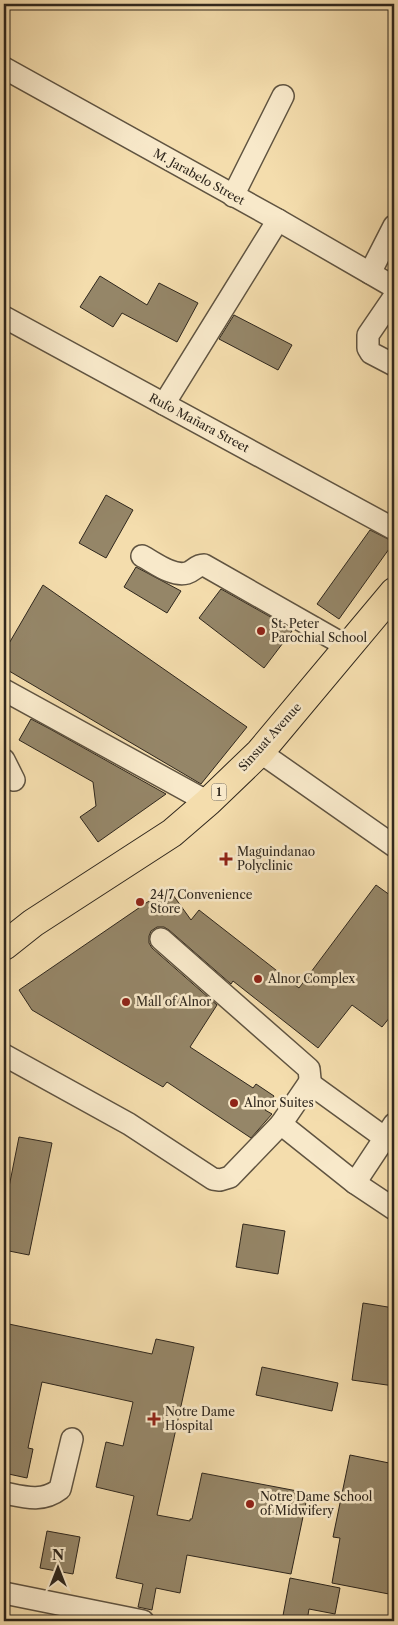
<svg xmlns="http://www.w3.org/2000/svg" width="398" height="1625" viewBox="0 0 398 1625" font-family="'Libre Caslon Text',serif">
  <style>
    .building { fill: #958668; stroke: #2f271d }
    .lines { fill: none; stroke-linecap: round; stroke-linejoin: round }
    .minor-casing { stroke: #605441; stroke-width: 24 }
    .major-casing { stroke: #2f271d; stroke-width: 30 }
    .minor { stroke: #f8e9ca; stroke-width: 21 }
    .major { stroke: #f4ddad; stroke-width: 28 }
    .poi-dot { fill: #8f2418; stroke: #f8e9ca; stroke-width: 2 }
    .labels { text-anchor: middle; stroke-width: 5; stroke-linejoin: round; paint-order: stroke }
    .shield { fill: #f8e9ca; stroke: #6b6151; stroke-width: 1 }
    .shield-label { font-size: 11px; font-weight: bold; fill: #2f271d }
    .street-label { font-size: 12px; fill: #2f271d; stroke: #f8e9ca }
    .poi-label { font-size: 12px; fill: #2f271d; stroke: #f8e9ca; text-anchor: start }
  </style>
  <rect width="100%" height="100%" fill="#f4ddad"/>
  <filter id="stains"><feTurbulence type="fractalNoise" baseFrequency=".004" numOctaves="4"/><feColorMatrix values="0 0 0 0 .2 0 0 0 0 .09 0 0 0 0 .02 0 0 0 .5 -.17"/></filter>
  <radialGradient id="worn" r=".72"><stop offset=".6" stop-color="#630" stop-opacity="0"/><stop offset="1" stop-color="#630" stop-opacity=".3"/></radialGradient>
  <g class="building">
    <polygon points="100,276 147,305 159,283 198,303 177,342 122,313 113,327 80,307"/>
    <polygon points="234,315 292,345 278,370 219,339"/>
    <polygon points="106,495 133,510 106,558 79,543"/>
    <polygon points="370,530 394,542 339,619 317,604"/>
    <polygon points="136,567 181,591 167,613 124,587"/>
    <polygon points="43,585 247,727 201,784 4,668 4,652"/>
    <polygon points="221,589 283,624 292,631 264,668 199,618"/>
    <polygon points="31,719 50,729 166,794 98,842 80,817 96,806 93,782 19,740"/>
    <polygon points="376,885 394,898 394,1012 382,1027 352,1005 318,1048 233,981 231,984 169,930 164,927 157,927 151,931 149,936 149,943 152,948 217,1005 190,1047 253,1088 256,1084 274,1096 265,1110 272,1114 251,1138 167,1082 163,1087 32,1010 19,990 168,888 191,920 199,910 299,988"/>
    <polygon points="19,1137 52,1143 29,1255 4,1250 4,1212"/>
    <polygon points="243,1224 285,1231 278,1274 236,1267"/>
    <polygon points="363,1303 394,1308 394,1386 352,1380"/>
    <polygon points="4,1323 152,1354 156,1339 194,1347 157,1515 190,1521 190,1519 192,1519 202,1473 308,1493 291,1574 187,1555 180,1593 156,1588 152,1610 138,1607 143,1584 116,1578 134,1496 96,1487 106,1442 123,1446 133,1402 42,1382 28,1448 33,1449 27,1478 4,1473"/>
    <polygon points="262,1367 338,1383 332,1411 256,1395"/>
    <polygon points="350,1455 394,1464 394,1595 332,1583 340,1538 333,1537"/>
    <polygon points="47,1531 80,1537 73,1574 40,1568"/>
    <polygon points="290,1578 340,1588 335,1614 309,1609 307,1621 282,1621"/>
  </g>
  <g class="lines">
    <defs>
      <g id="minor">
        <polyline points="4,68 278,220 394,287"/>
        <polyline points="233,196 283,96"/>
        <polyline points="370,273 394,226"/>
        <polyline points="394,297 368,335 368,348 371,353 394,365"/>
        <polyline points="4,317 394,529"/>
        <polyline points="164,404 278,220"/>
        <path d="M142 556C154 562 172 577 187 573 194 571 196 565 204 565L348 647"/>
        <polyline points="4,690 208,802"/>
        <polyline points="260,752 394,846"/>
        <polyline points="4,760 14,780"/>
        <polyline points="161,939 309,1069 310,1079 309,1083 281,1124"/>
        <polyline points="4,1055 129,1124 213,1179 220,1180 230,1177 281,1124 355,1183 394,1209"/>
        <polyline points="309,1083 385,1138"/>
        <polyline points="355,1183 394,1124"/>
        <path d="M4 1493C24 1497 42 1503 60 1489L72 1439"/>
        <polyline points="4,1593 143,1621"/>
      </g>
      <polyline id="major" points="4,946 33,923 172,833 208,802 260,752 394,592"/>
    </defs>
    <use href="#minor" class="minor-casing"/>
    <use href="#major" class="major-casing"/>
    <use href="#minor" class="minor"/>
    <use href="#major" class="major"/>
  </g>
  <g class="poi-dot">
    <circle cx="261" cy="631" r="5"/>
    <path d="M223.5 851.5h5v5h5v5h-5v5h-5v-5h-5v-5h5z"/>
    <circle cx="140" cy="902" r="5"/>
    <circle cx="258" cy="979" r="5"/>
    <circle cx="126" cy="1002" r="5"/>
    <circle cx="234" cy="1103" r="5"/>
    <path d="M151.5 1411.5h5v5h5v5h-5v5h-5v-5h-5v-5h5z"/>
    <circle cx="250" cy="1504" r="5"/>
  </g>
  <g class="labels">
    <rect class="shield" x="211.5" y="783.5" width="15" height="17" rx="4"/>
    <g class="shield-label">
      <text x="219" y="796">1</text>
    </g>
    <g class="street-label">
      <text transform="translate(199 177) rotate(29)" y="4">M. Jarabelo Street</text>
      <text transform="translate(199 423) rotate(28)" y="4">Rufo Mañara Street</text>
      <text transform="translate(270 737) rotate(-48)" y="4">Sinsuat Avenue</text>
    </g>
    <g class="poi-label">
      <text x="271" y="628">St. Peter<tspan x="271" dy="14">Parochial School</tspan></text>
      <text x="237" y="856">Maguindanao<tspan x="237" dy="14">Polyclinic</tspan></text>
      <text x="150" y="899">24/7 Convenience<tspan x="150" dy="14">Store</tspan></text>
      <text x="268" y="983">Alnor Complex</text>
      <text x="136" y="1006">Mall of Alnor</text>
      <text x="244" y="1107">Alnor Suites</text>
      <text x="165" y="1416">Notre Dame<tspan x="165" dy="14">Hospital</tspan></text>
      <text x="260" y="1501">Notre Dame School<tspan x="260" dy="14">of Midwifery</tspan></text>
    </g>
  </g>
  <rect width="398" height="1625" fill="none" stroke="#f4ddad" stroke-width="20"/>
  <rect x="5" y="5" width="388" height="1615" fill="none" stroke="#2f271d" stroke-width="2.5"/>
  <rect x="10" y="10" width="378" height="1605" fill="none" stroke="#2f271d"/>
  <g transform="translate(58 1568)" stroke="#f8e9ca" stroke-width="4" paint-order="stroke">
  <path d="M0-4L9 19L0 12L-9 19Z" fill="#2f271d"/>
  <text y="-8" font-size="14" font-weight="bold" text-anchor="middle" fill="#2f271d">N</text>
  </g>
  <rect width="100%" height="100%" filter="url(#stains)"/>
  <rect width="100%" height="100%" fill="url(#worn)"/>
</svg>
